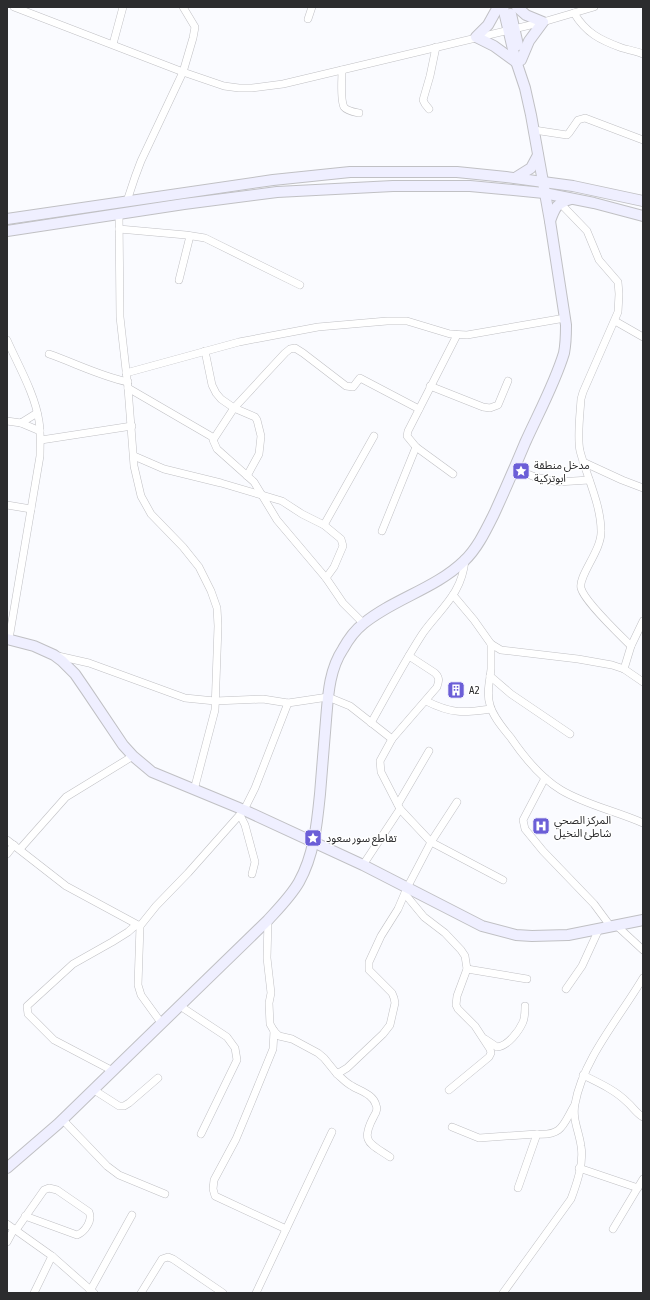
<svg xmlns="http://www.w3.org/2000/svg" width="650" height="1300" viewBox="0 0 650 1300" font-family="'Asap Condensed','Noto Sans Arabic',sans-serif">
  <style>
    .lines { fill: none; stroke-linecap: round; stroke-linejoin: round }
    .street-casing { stroke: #c0c0c4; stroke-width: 8 }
    .secondary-casing { stroke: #c0c0c4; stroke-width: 12 }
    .street { stroke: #fff; stroke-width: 7 }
    .secondary { stroke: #efefff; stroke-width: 10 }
    .labels { text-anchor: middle; stroke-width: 3; stroke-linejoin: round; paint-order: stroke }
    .poi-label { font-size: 11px; fill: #2c2c2e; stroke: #fff; text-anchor: start }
  </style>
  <rect width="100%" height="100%" fill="#fafbff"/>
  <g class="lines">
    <defs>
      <g id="street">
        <polyline points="14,7 183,72 224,86 239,88 252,88 283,84 543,22 594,7"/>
        <path d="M574 13C586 33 600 40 622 48 629 50 636 51 643 54"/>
        <polyline points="308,19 312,7"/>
        <polyline points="113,44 123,7"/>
        <path d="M342 70C342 79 340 99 344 107 347 111 354 112 359 113"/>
        <polyline points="429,109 425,104 423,100 430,76 436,47"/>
        <polyline points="534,130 567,135 569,133 578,120 585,118 643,140"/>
        <polyline points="127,201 135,177 141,161 183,72 193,38 195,27 183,7"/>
        <path d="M560 203 587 231 599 260 618 282 619 294 618 312 583 392 581 399C580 415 577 437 580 451 587 477 601 505 601 531 602 550 578 576 581 588 584 601 620 635 631 646L624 669"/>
        <polyline points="119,214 120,317 128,388 134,466 141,496 151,514 183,547 199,567 211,591 217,608 218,626 215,710 194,790"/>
        <polyline points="119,229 186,235 205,238 300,285"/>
        <polyline points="179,280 190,236"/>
        <polyline points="615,321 643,337"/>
        <path d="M7 340C18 365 35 394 39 421 41 433 40 444 40 456L9 639"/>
        <polyline points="205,351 212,385 216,393 221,399 234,408 255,417 257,420 261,436 259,454 247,476"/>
        <path d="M49 354C75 363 100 376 128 382"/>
        <polyline points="126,373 239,342 318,327 387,321 407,321 450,334 467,335 565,318"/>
        <polyline points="430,386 483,407 490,408 498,405 508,381"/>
        <polyline points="128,388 214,438"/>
        <polyline points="7,421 21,423 37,413"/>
        <polyline points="21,423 40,431"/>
        <polyline points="41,440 132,426"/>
        <polyline points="134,456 164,469 221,483 282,501 302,514 324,525 341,539 343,546 334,567 326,578"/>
        <polyline points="583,462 622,480 643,488"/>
        <polyline points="515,469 535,477 558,482 589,480"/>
        <polyline points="453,474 416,447 407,436 408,431 457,335"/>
        <polyline points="7,505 31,509"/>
        <polyline points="324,525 374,436"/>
        <polyline points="382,531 416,447"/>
        <polyline points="453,595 474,620 491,644 501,650 578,659 612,665 624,669 643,682"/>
        <polyline points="364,624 343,603 326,578 277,520 254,482 217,449 213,440 234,408 285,353 290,349 295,348 303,353 346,386 353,387 360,378 419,409"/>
        <path d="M491 644C491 652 491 661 491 669 490 680 486 693 490 705 493 717 503 728 511 738 524 757 541 778 561 790 586 805 616 811 643 823"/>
        <polyline points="631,646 643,621"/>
        <polyline points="58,656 89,663 185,698 215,701 263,699 288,703 328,697 350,706 392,739"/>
        <path d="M409 656 435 673C440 678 439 681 437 687L392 739 380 761 381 772 400 809 431 842 503 880"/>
        <polyline points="490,676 511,694 570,734"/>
        <path d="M426 701C452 714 463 713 491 709"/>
        <path d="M371 723C388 693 404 662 423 633 441 608 462 594 465 560"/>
        <polyline points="545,778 523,820 525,829 543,851 594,904 611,927"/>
        <polyline points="398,804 429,751"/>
        <polyline points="240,815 245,825 255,862 252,874"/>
        <polyline points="7,840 66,886 140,926"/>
        <polyline points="20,849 66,797 133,756"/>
        <polyline points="7,854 14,845"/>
        <polyline points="363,865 400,809"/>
        <polyline points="405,894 424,917 445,933 461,950 465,956 467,969 457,996 456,1005 458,1009 475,1026 490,1049 491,1053 489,1057 449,1090"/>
        <polyline points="268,920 267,958 271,993 269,1003 270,1024 274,1031 279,1036 292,1039 318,1053 324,1058 337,1074 347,1068 383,1034 390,1025 395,1003 394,998 392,993 369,970 369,962 381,936 398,909 407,888 431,842 457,802"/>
        <polyline points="617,926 643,950"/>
        <polyline points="467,969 527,979"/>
        <polyline points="566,989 582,966 599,929"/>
        <polyline points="180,1006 227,1037 235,1048 237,1060 201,1134"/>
        <polyline points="162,1024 141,995 138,985 140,926 156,906 188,873 244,810 255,788 288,703"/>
        <polyline points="274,1031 273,1049 253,1098 236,1139 214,1180 213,1189 215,1196 286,1229"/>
        <path d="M485 1039 497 1047C508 1046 519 1031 523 1022 525 1017 525 1011 525 1006"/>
        <polyline points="113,1071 54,1040 28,1014 27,1006 73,964 112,942 128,932 136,925"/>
        <path d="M337 1074C342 1078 346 1083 352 1086 360 1091 373 1094 376 1105 378 1109 376 1113 374 1116 360 1142 369 1143 390 1157"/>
        <path d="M583 1075C599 1083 615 1090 627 1102 633 1107 636 1113 643 1117"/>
        <polyline points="94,1090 119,1106 124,1106 129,1103 158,1078"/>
        <polyline points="63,1120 107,1166 119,1175 165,1194"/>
        <polyline points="452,1127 479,1138 537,1134"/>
        <polyline points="579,1168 638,1188"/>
        <path d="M518 1188 537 1134C562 1136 563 1125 574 1106"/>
        <polyline points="7,1224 52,1256 94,1293"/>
        <polyline points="613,1229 643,1179"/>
        <path d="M16 1230 44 1190 49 1188 57 1190 89 1212C93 1220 85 1232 77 1235L25 1216"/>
        <polyline points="7,1242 14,1229"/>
        <polyline points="90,1291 132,1215"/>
        <polyline points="34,1293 52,1256"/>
        <polyline points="141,1293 162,1259 168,1257 173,1259 223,1293"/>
        <polyline points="256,1293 332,1132"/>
        <path d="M503 1293 571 1199C577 1183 584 1163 581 1146 579 1131 572 1119 575 1104 583 1059 620 1017 643 978"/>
      </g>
      <g id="secondary">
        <polyline points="498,7 488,25 476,37 494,46 516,62"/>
        <polyline points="517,7 526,15 543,22 529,41 521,60"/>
        <polyline points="511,14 518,45"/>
        <polyline points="515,178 531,168 538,155"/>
        <polyline points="7,219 273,180 350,172 457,172 506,177 573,186 643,201"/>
        <path d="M550 221C555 207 557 203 571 199"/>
        <polyline points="7,231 184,204 277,192 393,186 470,186 544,193 594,203 643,216"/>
        <polyline points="7,639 34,646 54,655 62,661 75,674 86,690 123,745 133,756 152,772 244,810 363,865 482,926 516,935 532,936 568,935 643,920"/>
        <path d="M7 1168 58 1124 268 920C279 908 291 896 299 882 314 855 317 824 320 794 322 769 324 745 326 720 328 696 329 670 343 649 348 640 354 631 363 624 393 599 435 589 464 561 477 549 486 530 494 514 505 490 515 467 525 443 538 414 555 383 564 353 566 343 566 334 566 325L550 221 531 115 525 88 515 58 503 7"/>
      </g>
    </defs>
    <use href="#street" class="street-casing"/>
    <use href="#secondary" class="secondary-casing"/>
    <use href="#street" class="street"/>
    <use href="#secondary" class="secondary"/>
  </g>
  <defs>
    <symbol id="sight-square" viewBox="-11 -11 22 22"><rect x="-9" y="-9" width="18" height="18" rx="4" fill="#6b5ed7" stroke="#fff"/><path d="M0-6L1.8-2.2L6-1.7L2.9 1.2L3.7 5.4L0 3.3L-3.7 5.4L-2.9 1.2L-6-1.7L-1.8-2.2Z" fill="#fff"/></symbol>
    <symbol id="building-square" viewBox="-11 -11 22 22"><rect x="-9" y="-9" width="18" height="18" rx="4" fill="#6b5ed7" stroke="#fff"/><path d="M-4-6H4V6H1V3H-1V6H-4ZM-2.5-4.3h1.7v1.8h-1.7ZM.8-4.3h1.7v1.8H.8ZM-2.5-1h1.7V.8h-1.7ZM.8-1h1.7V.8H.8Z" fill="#fff"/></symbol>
    <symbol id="hospital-square" viewBox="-11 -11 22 22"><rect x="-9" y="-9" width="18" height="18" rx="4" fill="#6b5ed7" stroke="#fff"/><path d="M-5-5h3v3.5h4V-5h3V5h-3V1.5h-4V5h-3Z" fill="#fff"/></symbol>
  </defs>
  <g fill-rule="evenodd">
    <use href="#sight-square" x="511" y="461" width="20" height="20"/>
    <use href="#building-square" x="446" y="680" width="20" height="20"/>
    <use href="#hospital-square" x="531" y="816" width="20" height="20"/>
    <use href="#sight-square" x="303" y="828" width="20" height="20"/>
  </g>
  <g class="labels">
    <g class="poi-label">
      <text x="534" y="469">مدخل منطقة<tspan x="534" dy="13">ابوتركية</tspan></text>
      <text x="469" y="694">A2</text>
      <text x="554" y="824">المركز الصحي<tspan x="554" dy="13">شاطئ النخيل</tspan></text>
      <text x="326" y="842">تقاطع سور سعود</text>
    </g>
  </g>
  <rect width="650" height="1300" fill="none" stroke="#2c2c2e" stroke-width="16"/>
</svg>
